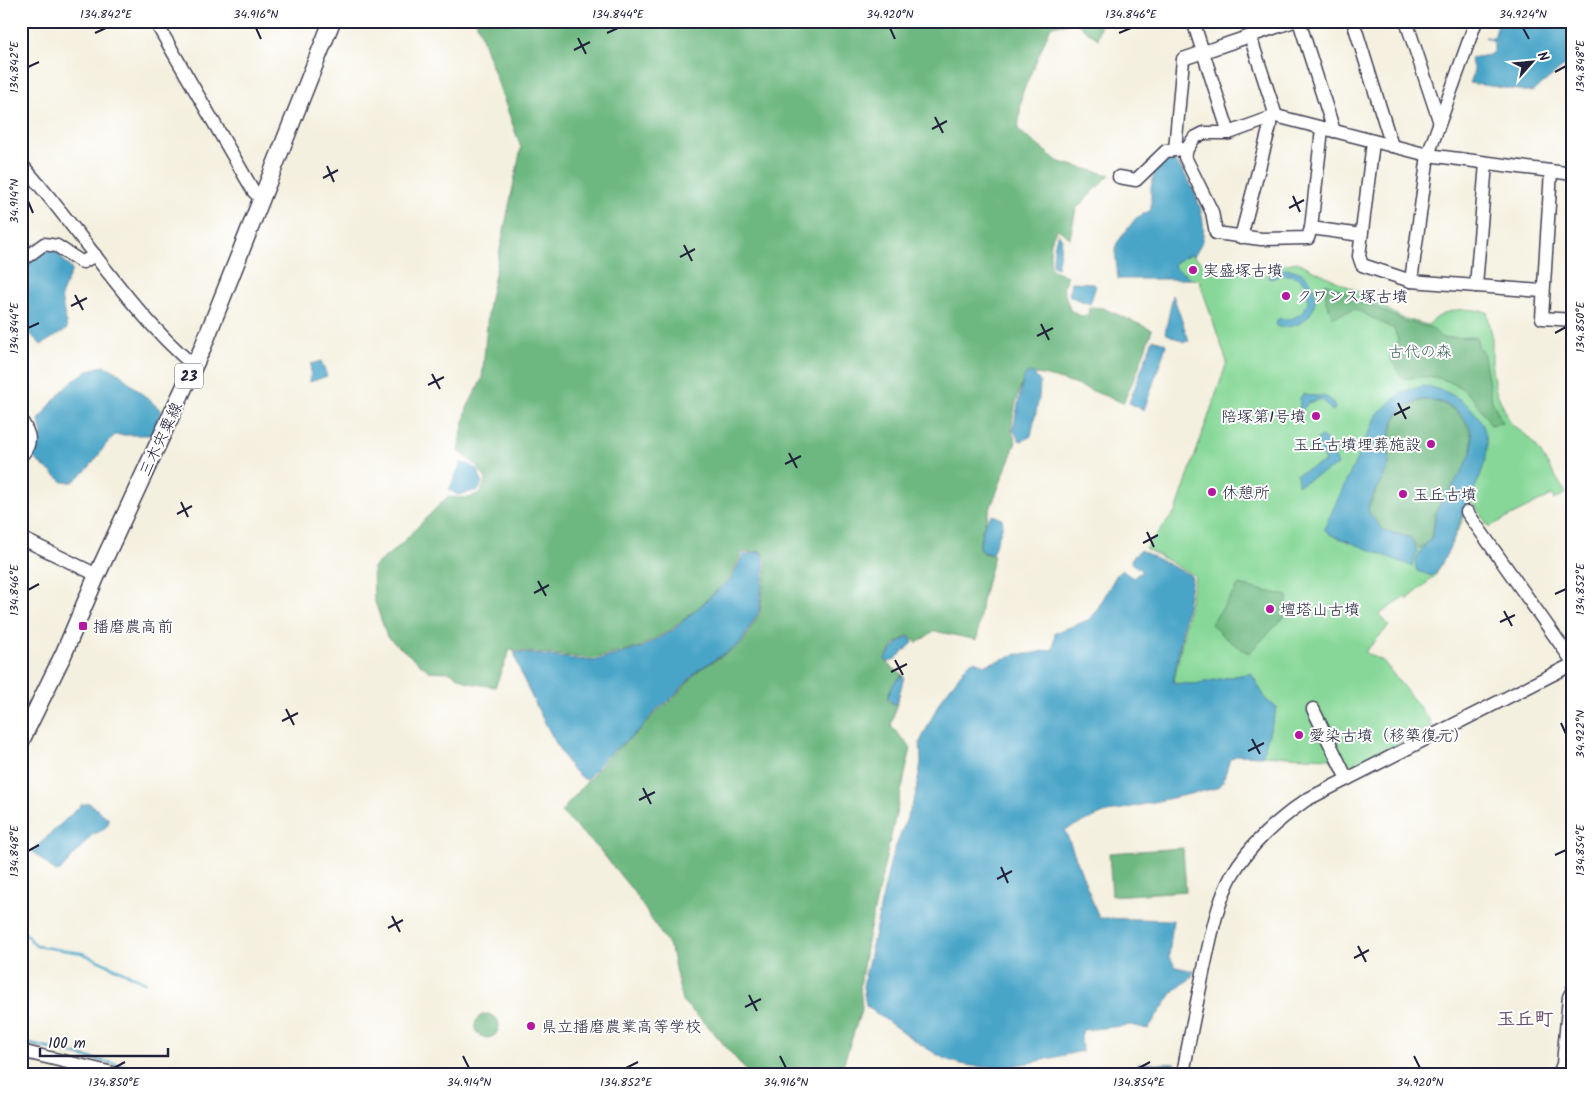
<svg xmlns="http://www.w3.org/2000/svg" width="1594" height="1095" viewBox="0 0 1594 1095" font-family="Kalam,'Klee One',sans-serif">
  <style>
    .green { fill: #87d898; stroke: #547d6a }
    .forest { fill: #6db880; stroke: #486d5e }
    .water { fill: #4aa5c8; stroke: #366482 }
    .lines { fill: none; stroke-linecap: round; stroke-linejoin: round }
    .stream { stroke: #4aa5c8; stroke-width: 2.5 }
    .minor-casing { stroke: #424154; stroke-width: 15 }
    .major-casing { stroke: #424154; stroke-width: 19 }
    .minor { stroke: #fff; stroke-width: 12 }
    .major { stroke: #fff; stroke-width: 16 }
    .ticks { fill: none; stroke: #22223b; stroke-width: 2 }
    .poi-dot { fill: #b5179e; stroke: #fff; stroke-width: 2 }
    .labels { text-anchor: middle; stroke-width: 4; stroke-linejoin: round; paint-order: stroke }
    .shield { fill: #fff; stroke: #646476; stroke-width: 1 }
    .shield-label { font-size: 15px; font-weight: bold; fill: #22223b }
    .poi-label { font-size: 16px; fill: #22223b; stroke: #fff; text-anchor: start }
    .park-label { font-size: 16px; fill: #45625c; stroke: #fff }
    .street-label { font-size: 16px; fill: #22223b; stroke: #fff }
    .quarter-label { font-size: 19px; font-weight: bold; fill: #694e68; stroke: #fff }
    .neatline { fill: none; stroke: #22223b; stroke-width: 2 }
    .ticks-label { font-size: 12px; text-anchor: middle; fill: #22223b }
  </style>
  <rect width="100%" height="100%" fill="#fff"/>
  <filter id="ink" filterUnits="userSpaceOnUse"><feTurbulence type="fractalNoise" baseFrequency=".02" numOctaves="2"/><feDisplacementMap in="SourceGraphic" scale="10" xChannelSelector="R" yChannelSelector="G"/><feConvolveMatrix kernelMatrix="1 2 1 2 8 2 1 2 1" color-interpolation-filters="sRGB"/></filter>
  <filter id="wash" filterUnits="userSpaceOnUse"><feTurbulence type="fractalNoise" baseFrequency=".0096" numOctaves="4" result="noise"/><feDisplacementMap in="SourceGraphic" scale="20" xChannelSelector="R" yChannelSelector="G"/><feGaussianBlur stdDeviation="1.12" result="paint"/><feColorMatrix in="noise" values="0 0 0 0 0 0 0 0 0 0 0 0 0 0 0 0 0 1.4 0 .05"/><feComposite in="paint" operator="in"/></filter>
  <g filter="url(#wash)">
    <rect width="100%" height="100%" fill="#f4f0df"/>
    <path class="green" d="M1190 254 1203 263 1229 275 1233 271 1263 275 1282 265 1297 262 1355 290 1402 318 1428 325C1445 308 1464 307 1487 312L1492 335V370L1496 391 1511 424 1526 435 1536 446 1566 493 1554 500 1552 495 1489 527 1472 501 1436 575 1407 600 1405 597 1380 614 1389 626 1365 652 1383 661 1431 722 1429 723 1432 726 1339 774 1330 758 1262 755 1277 707 1267 701 1251 673 1195 684H1177L1174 681 1195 576 1145 548 1176 511 1227 362 1199 280 1192 279 1174 268 1175 263Z"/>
    <g class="forest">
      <path d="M476 21H1101L1098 39 1075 22 1051 26 1022 94 1018 130 1059 162 1110 175 1076 209 1070 238 1058 229C1048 237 1050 258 1051 269L1067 276 1063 288 1070 310 1081 316 1088 315 1089 307 1103 308 1152 330 1137 372 1123 403C1102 395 1047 371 1027 374 1020 382 1011 418 1012 430 1012 434 1015 438 1016 442L982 530 979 548 983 553 994 555 982 601 977 640 934 631 917 643 908 635 895 644 885 658 890 666 903 675C895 680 887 691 888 701L897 703 891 726 911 748 867 942 860 986 862 1008 840 1074H749L708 1026 682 1001 671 949 633 891 599 849 561 812 608 757 641 729 658 710 671 701 699 670 742 644 760 612 767 563 761 551 742 553 730 578 700 606 672 629 640 647 593 659 510 650 495 687 469 683 450 672 429 671 387 637 374 599 373 567 398 547 447 497 469 498 481 492 486 479 476 465 458 450 467 408 482 379 489 303 521 148Z"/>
      <path d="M1326 283 1404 321 1432 328 1442 338 1477 337 1478 347 1483 351 1492 401 1503 423 1491 425C1477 401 1463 382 1433 377 1422 376 1412 379 1402 378L1390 358 1398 340 1394 329 1355 309 1333 317 1326 302Z"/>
      <path d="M1425 400C1457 402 1483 431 1467 464 1460 479 1448 492 1439 506 1429 521 1440 537 1419 549L1409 537 1384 531 1369 514 1368 508 1389 464V441L1395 419 1406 405Z"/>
      <path d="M1239 585 1288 596 1286 606 1289 612 1249 653C1240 650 1218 632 1211 624Z"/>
      <polygon points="1183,848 1186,891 1112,896 1109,853"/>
      <circle cx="487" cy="1026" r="12"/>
    </g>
    <g class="water">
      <polygon points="1499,21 1573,21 1573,59 1532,92 1469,83 1474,71 1470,58 1489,55 1494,51 1494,41 1485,37 1494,38"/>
      <path d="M1167 157C1185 164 1202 205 1203 223 1205 235 1201 247 1194 256L1190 254 1175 263 1174 267 1192 279H1118L1115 249 1117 243 1136 218 1151 210V187L1155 169Z"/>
      <path d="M1058 233 1062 239 1057 268 1053 266C1053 255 1054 243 1058 233Z"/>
      <polygon points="45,250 55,250 72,270 61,296 67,329 41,345 21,325 21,268"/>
      <path d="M1284 269C1325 268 1328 330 1278 327L1276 324 1278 319C1283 318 1288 320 1293 318 1315 310 1313 277 1289 275 1282 274 1276 278 1270 279L1268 277Z"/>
      <polygon points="1071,282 1093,283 1096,286 1090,304 1071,297 1069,294"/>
      <polygon points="1173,295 1189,341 1184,342 1165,333"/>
      <polygon points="1153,339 1165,343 1166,346 1144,410 1129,403"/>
      <polygon points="321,361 327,376 310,382 311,364"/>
      <path d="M105 366 117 372 162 411 151 435H115C104 444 100 455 91 465 86 471 79 477 73 482H63L30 455 31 450 42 435 39 420C55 398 77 369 105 366Z"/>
      <polygon points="1033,373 1040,382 1039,398 1031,436 1023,441 1019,440 1013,430 1023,379 1027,374"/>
      <path d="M1423 386C1461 391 1496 419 1485 461 1480 481 1469 499 1461 518 1457 530 1442 570 1432 576L1417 571C1411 557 1425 548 1431 538 1436 529 1433 518 1438 509 1452 479 1495 446 1458 412 1448 403 1435 399 1422 400 1402 402 1390 421 1389 440 1388 449 1391 458 1388 467 1383 481 1371 493 1368 508L1369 513 1384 531 1411 538 1417 551 1412 566 1331 535 1324 529 1378 413 1404 391Z"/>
      <path d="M1303 394C1316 399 1331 390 1335 409L1332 411 1322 399 1308 403 1299 414 1300 398Z"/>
      <polygon points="1322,437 1330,444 1338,465 1298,485 1297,474 1325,462 1317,439"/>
      <polygon points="461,463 468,464 478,470 482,483 479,490 458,495 449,490"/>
      <path d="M993 515 1002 519 1003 525 992 554 983 552 980 549C981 538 982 520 993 515Z"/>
      <path d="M1140 550 1190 575 1192 578 1173 683 1195 684 1251 673 1267 701 1277 707 1262 756 1238 755 1230 759 1223 781 1217 788 1104 813 1065 830 1099 918 1173 920 1169 957 1176 967 1194 971 1191 978 1173 992 1148 1029 1131 1025 1083 1030 1081 1036 1082 1051C1036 1061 981 1080 936 1054 912 1040 889 1022 866 1006L863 986 891 859 915 797 921 762 920 742 941 699 969 663 974 661 985 665 1017 654H1030L1053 649 1055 633 1088 620 1094 615 1117 574 1122 570 1133 578 1142 571 1132 563 1131 559Z"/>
      <path d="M761 552 765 564 759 611 741 643 698 670 670 700 657 709 640 729 606 757 586 780C581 777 575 773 571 768 560 753 513 666 515 652L593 661 641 648 673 630 731 579 743 555Z"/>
      <polygon points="909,636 913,643 893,661 886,662 885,658 898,643"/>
      <polygon points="902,676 904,677 897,703 893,704 888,697 893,684"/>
      <polygon points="89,803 108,818 108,824 103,830 92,835 60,871 56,872 32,851 81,805"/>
      <polygon points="1138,1063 1176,1064 1174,1071 1138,1070"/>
    </g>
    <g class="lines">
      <g class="stream">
        <polyline points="21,928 36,946 82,953 145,982"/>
        <polyline points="21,1042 159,1074"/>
      </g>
    </g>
  </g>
  <g filter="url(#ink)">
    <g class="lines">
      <defs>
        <g id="minor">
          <polyline points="155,21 254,192 263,200"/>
          <polyline points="1193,21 1229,133"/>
          <polyline points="1299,21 1334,131"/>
          <polyline points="1353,21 1392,146"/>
          <polyline points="1406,21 1439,120"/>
          <polyline points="1476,21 1428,155 1411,281 1542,291"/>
          <polyline points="1250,36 1276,116"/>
          <polyline points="1373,142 1359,256 1362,265 1411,281"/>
          <polyline points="1175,150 1183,59 1294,21"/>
          <path d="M21 164C81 230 126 308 194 366"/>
          <polyline points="1551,171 1542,318 1573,320"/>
          <polyline points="1119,177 1136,180 1166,151 1182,149"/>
          <polyline points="1311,228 1322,129"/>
          <polyline points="1361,235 1311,228 1308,238 1261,239 1216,233 1212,212 1185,157 1187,149 1194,138 1204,133 1229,133 1276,116 1428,155 1573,174"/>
          <polyline points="1241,237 1270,126 1270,118"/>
          <polyline points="21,261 44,244 57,246 80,261 83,262 95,255"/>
          <polyline points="1476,286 1486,163"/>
          <path d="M21 420C30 434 33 443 21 456"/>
          <polyline points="1467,512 1573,662"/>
          <polyline points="21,538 97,575"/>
          <polyline points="1313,709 1347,779"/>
          <polyline points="21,1051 117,1074"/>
          <path d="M1183 1074C1189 1040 1196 1007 1203 973 1210 941 1216 905 1232 875 1250 844 1277 821 1306 800L1573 664"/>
          <polyline points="1559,1074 1563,1064 1569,997 1573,989"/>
        </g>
        <polyline id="major" points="21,741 64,653 97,575 202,349 332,21"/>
      </defs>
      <use href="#minor" class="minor-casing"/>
      <use href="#major" class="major-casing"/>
      <use href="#minor" class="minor"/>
      <use href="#major" class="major"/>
    </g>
  </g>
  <path class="ticks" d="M256 28 261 39M890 28 895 39M1523 28 1529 39M95 33 106 28M607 33 618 28M1119 33 1131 28M578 38 586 54M574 50 590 42M28 67 39 62M1555 72 1566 66M935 117 943 133M932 129 947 121M327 166 334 182M323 178 338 170M1293 196 1300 212M28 201 33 213M1289 208 1304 200M684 245 692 261M680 257 695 249M75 295 83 310M71 306 87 298M1041 324 1049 340M28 328 39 323M1555 333 1566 327M1037 336 1053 328M432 374 440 389M428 385 444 377M1398 403 1406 419M1394 415 1410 407M789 453 797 468M785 464 801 456M181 502 188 517M177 514 192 506M1147 532 1154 547M1143 543 1158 535M538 581 546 596M28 590 39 584M534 593 549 585M1555 594 1566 589M1504 611 1512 626M1500 622 1515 615M895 660 903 675M891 672 907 664M286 709 294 725M282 721 298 713M1561 723 1566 734M1252 739 1260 754M1248 751 1264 743M643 788 651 804M639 800 655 792M28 851 39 845M1555 855 1566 850M1001 867 1008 883M997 879 1012 871M392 916 400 932M388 928 403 920M1358 946 1366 962M1354 958 1369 950M749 995 757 1011M745 1007 761 999M463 1056 469 1068M780 1056 786 1068M1414 1056 1420 1068M114 1068 125 1062M626 1068 638 1062M1139 1068 1150 1062"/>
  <g class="poi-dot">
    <circle cx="1193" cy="270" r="5"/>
    <circle cx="1286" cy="296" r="5"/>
    <circle cx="1316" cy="416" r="5"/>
    <circle cx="1431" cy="444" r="5"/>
    <circle cx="1212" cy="492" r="5"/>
    <circle cx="1403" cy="494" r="5"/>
    <circle cx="1270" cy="609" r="5"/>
    <rect x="78" y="621" width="10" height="10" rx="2.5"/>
    <circle cx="1299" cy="735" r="5"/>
    <circle cx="531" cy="1026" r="5"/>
  </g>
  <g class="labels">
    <rect class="shield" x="175" y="363.5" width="28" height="25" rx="4"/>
    <g class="shield-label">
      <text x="189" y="381">23</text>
    </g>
    <g class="poi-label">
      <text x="1203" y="276">実盛塚古墳</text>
      <text x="1296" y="302">クワンス塚古墳</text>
      <text x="1306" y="422" text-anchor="end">陪塚第1号墳</text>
      <text x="1421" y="450" text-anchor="end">玉丘古墳埋葬施設</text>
      <text x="1222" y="498">休憩所</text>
      <text x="1413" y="500">玉丘古墳</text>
      <text x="1280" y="615">壇塔山古墳</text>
      <text x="93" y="632">播磨農高前</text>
      <text x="1309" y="741">愛染古墳（移築復元）</text>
      <text x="541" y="1032">県立播磨農業高等学校</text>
    </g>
    <g class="park-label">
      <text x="1420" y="357">古代の森</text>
    </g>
    <g class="street-label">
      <text transform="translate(160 439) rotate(-65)" y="6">三木宍粟線</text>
    </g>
    <g class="quarter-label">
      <text x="1525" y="1025">玉丘町</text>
    </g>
  </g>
  <rect width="1594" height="1095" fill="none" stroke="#fff" stroke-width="55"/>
  <g transform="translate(1532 62) rotate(63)" stroke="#ffffff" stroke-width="4" paint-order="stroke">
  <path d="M0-4L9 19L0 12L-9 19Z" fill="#22223b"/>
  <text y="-8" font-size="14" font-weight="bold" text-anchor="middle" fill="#22223b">N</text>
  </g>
  <path d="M40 1048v8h128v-8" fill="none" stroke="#22223b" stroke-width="2.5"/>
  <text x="48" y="1048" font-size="15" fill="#22223b" stroke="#ffffff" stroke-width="4" paint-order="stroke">100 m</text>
  <rect x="28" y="28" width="1538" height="1040" class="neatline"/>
  <g class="ticks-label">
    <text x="106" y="18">134.842°E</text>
    <text x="256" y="18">34.916°N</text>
    <text x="618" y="18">134.844°E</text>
    <text x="890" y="18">34.920°N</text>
    <text x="1131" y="18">134.846°E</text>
    <text x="1523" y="18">34.924°N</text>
    <text transform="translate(1580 66) rotate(-90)" y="4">134.848°E</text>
    <text transform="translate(14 67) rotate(-90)" y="4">134.842°E</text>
    <text transform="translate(14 201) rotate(-90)" y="4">34.914°N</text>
    <text transform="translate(1580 327) rotate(-90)" y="4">134.850°E</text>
    <text transform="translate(14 328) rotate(-90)" y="4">134.844°E</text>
    <text transform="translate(1580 589) rotate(-90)" y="4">134.852°E</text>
    <text transform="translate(14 590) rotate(-90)" y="4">134.846°E</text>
    <text transform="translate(1580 734) rotate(-90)" y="4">34.922°N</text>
    <text transform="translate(1580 850) rotate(-90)" y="4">134.854°E</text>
    <text transform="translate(14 851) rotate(-90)" y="4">134.848°E</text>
    <text x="114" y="1086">134.850°E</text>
    <text x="469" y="1086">34.914°N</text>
    <text x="626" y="1086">134.852°E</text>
    <text x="786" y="1086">34.916°N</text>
    <text x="1139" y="1086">134.854°E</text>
    <text x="1420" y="1086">34.920°N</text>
  </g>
</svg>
